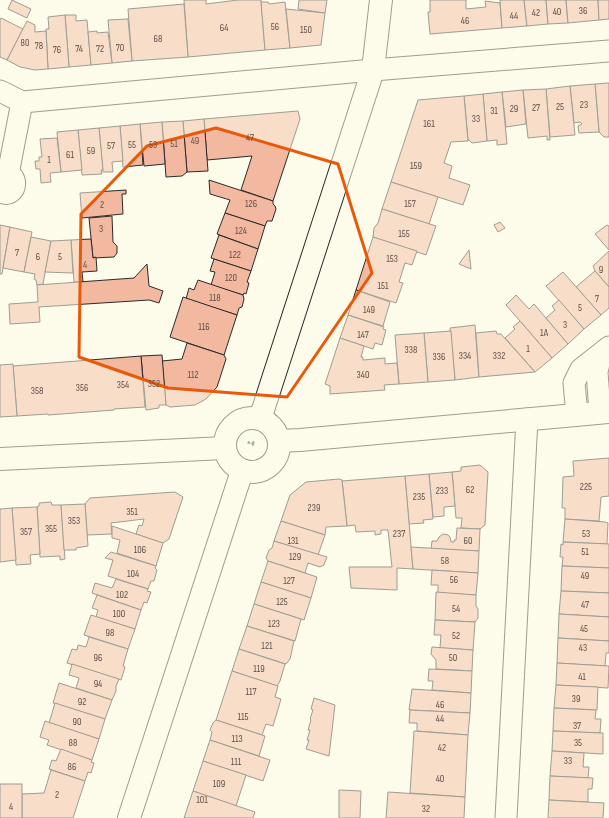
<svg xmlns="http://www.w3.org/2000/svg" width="609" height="818" viewBox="0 0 609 818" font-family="'Sofia Sans Condensed',sans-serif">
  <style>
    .building { fill: #f2b8a0; stroke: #2b2b2b }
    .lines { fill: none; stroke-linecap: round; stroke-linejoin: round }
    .minor-casing { stroke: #2b2b2b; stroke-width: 23 }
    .tertiary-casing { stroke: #2b2b2b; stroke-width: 24 }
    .minor { stroke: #fdfbea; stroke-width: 21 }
    .tertiary { stroke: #fdfbea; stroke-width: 22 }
    .hedge { stroke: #34623c; stroke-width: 3; stroke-dasharray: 2 3; stroke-linecap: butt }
    .marked { fill: none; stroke: #e8590c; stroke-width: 3; stroke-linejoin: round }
    .labels { text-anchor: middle; stroke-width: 3; stroke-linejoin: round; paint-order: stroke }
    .number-label { font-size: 10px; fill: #5d4e48 }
  </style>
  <rect width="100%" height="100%" fill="#fdfbea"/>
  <g class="building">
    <polygon points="12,0 31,9 27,18 8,9"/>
    <polygon points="184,0 206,0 206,4 238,0 261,0 265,50 188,57"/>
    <polygon points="299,0 327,0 325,13 298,9"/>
    <polygon points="430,0 466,0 466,9 486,7 485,1 500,3 502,28 430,34 428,12 430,12"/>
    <polygon points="500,0 524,0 527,26 502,28"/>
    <polygon points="524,0 546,0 548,24 527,26"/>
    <polygon points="546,0 566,0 568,23 548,24"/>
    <polygon points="566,0 598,0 599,20 568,23"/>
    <polygon points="598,0 609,0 609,19 599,20"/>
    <polygon points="261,2 268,2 269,4 285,2 290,48 265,50"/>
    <polygon points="184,4 188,57 132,61 128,9"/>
    <polygon points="286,9 325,13 321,45 290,48"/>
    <polygon points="65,15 76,15 76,21 87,20 91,65 69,67"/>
    <polygon points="65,15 69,67 48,69 46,29 49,29 48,17"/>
    <polygon points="1,18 23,29 7,60 0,57 0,20"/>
    <polygon points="128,19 132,61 112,63 108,20"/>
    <polygon points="27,21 35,25 35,32 46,31 48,69 35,70 20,67 7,60"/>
    <polygon points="97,31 97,33 108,32 112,63 91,65 88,32"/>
    <polygon points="609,83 609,137 604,137 599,132 595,84"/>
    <polygon points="595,84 599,132 579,133 578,126 582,124 580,122 574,123 570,86"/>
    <polygon points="570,86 575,135 550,137 546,89"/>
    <polygon points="546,89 550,140 547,140 547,136 528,138 523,90"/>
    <polygon points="523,90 526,124 506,127 502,92"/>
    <polygon points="502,92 507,144 497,145 497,140 487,141 483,94"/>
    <polygon points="483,94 487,141 472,143 469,140 468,140 464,96"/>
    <polygon points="464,96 468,141 451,142 444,163 452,166 449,178 470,185 463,205 391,182 418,100"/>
    <polygon points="298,111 300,119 273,201 241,190 252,156 207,160 204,119"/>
    <polygon points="204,119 208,171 187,172 183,121"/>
    <polygon points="183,121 187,172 182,176 166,177 162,122"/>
    <polygon points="162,122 165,164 144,166 140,124"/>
    <polygon points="140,124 143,165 123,167 120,126"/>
    <polygon points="120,126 123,161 112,162 113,172 103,172 99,128"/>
    <polygon points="99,128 103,170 101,170 102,174 82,175 78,130"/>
    <polygon points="78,130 82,170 61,172 57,132"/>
    <polygon points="57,138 61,172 50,173 51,182 41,183 40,169 36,169 35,161 39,161 39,157 42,157 40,139"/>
    <polygon points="209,180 273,201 273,204 275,206 276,209 272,221 267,221 265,226 225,213 230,200 210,194"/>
    <polygon points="391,182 438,197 429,224 382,209"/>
    <polygon points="126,190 126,194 122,194 123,214 82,218 80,193"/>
    <polygon points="382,209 436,226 426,255 373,237 374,228 378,223"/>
    <polygon points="225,213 265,226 258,249 217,234"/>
    <polygon points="112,216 113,242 117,246 117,253 114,257 93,258 89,218"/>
    <polygon points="500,222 505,228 498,232 494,225"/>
    <polygon points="0,225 10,227 2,274 0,274"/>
    <polygon points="607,225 609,226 609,250 595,234"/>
    <polygon points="10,227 32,232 24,272 3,268"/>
    <polygon points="219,235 258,249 251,271 211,258"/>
    <polygon points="31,237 51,241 43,284 37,285 36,280 34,279 35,274 24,272"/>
    <polygon points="373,237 417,251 412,265 405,263 399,282 403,283 396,303 356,290"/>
    <polygon points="91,239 93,258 96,257 97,271 82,272 83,282 74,282 71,240"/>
    <polygon points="71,240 73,273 45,272 51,241"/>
    <polygon points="469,250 471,269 459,264"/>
    <polygon points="609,251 609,287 595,271 593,266"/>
    <polygon points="214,259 251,271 247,282 249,283 246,294 244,293 243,295 211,285 215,272 210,271"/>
    <polygon points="147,264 149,286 163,291 159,303 149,300 39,307 40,322 10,324 9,304 38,302 37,285 134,278"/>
    <polygon points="595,271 609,287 609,308 601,315 576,287"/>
    <polygon points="563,272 601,315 584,329 546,286"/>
    <polygon points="198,280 243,295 244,299 242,307 239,308 237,315 186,299 189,288 194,290"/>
    <polygon points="356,290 390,302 383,326 348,315"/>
    <polygon points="516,295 529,309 534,304 568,344 552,358 506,305"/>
    <polygon points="183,297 237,315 224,355 170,337"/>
    <polygon points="559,300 584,329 568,344 546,318 555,310 552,306"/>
    <polygon points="348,315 384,327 383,329 386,330 382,345 375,343 373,349 340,338"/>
    <polygon points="520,321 552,358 535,372 505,338 515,329 513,327"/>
    <polygon points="475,325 479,377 455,380 450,328"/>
    <polygon points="451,331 455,380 428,382 424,333"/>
    <polygon points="496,331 497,334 501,334 535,372 479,377 476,333"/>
    <polygon points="424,333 428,382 399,384 395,335"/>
    <polygon points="340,338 364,346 361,357 363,357 363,360 385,358 385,364 397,363 399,384 384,385 385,390 330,394 330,386 325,384"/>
    <polygon points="187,343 224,355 226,359 217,387 206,399 195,405 170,407 166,405 162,361 182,359"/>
    <polygon points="162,355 166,405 159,405 159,408 146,410 141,356"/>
    <polygon points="141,356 145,407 114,409 114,410 48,415 48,414 17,416 13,366"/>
    <polygon points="13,364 17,416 0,417 0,365"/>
    <polygon points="609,458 609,496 601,497 599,521 565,519 565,508 562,508 563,477 574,476 573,461"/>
    <polygon points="480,465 488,472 485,525 480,529 461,528 462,518 456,518 452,472 461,471 461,467"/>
    <polygon points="452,472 455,506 444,507 444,516 433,517 429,474"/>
    <polygon points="429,474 433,519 423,520 424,523 409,524 405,476"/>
    <polygon points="405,476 413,569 397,568 397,590 351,588 349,567 392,567 388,530 381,530 381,534 375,535 375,531 356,532 355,525 347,526 342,481"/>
    <polygon points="339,479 342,480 347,526 326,527 325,535 281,521 290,495 306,482"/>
    <polygon points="175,492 183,497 169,539 163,543 136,534 139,525 142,526 144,519 111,523 112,534 87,535 85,504 90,498"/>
    <polygon points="51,502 52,505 61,505 65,559 60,560 60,556 40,557 37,507 39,506 39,503"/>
    <polygon points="85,504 88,546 76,548 76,550 64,550 61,505"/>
    <polygon points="37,507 40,554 30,555 31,564 16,565 12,508"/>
    <polygon points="12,508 16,560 0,562 0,509"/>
    <polygon points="565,519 605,522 608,523 607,544 563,542"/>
    <polygon points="281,521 325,535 318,555 274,541"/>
    <polygon points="112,526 163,543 156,566 117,553 120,540 112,538"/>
    <polygon points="457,528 480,529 479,551 431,549 432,541 437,541 439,537 443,534 448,535 450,537 451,542 454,542 454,540 456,540"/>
    <polygon points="274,541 327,557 324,565 320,567 308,563 305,573 268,561 266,558 269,550 272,548"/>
    <polygon points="563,542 609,544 609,568 562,566 563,557 560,557 561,544 563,545"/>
    <polygon points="411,547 479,551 478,573 413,569"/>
    <polygon points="111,552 156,566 155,568 157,570 154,581 151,581 148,589 108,576 113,560 105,558"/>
    <polygon points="268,561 317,577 311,598 261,582"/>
    <polygon points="562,566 609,568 609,593 561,591"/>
    <polygon points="432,570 478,573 476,595 438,593 438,585 431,585"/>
    <polygon points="116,579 148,589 147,591 151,592 147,603 144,602 141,610 92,593 95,583 112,588"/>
    <polygon points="261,582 311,598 304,620 254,604"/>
    <polygon points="561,591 609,593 609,617 559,614"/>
    <polygon points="436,592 476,595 476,606 478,609 478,618 475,622 435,620"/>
    <polygon points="97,595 141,610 135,629 96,617 98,610 92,608"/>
    <polygon points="254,604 301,619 295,641 247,626"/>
    <polygon points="559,614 609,617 609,641 558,638"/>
    <polygon points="91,615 135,629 128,649 84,635"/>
    <polygon points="435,620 475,622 473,650 440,648 441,635 434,635"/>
    <polygon points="247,626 294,641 290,659 286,664 239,649"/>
    <polygon points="89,637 128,649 123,666 125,667 121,680 67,663 72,649 77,650 78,645 86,647"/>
    <polygon points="558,638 609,641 609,653 606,653 605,666 557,663"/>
    <polygon points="432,647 473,650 472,671 436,669 436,660 431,654"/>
    <polygon points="239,649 285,664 280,681 277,686 232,671"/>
    <polygon points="557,663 609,666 608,688 556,685"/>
    <polygon points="72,664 119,679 116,686 116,691 112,700 76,688 79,678 69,675"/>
    <polygon points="429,669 472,671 471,693 432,690 433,681 428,681"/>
    <polygon points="232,671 278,686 275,697 281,699 273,726 266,724 262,735 216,720"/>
    <polygon points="59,683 112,700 105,719 53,703"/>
    <polygon points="556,685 598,687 597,710 554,708"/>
    <polygon points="412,689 471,693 470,713 409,710"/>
    <polygon points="314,698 335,705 329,756 306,749 309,740 307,740 310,730 308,730 311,720 310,719 313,710 311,709"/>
    <polygon points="55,703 105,719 99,739 49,723"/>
    <polygon points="554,708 596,710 595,719 601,719 600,733 553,731"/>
    <polygon points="410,710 470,713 468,735 417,731 417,723 409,723"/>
    <polygon points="216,720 265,736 259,756 210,740 212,732 210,730 213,723"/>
    <polygon points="45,721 99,739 92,760 47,745 49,740 40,737"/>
    <polygon points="414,731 468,735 465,797 410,793"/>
    <polygon points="553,731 603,733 603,754 552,751"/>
    <polygon points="210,740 270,760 263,781 203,761"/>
    <polygon points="61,749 92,760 91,762 94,763 91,773 88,772 85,781 49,769 52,760 56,761"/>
    <polygon points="552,751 584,753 583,767 589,767 588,778 550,776"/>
    <polygon points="203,761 246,775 236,806 193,791"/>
    <polygon points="51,770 85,781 73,818 22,818 22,794 44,793"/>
    <polygon points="550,776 593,778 592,789 588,789 588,802 549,800"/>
    <rect x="0" y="784" width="22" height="34"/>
    <polygon points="339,790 361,791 360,818 339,818"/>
    <polygon points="193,791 255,812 253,818 184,818"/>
    <polygon points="388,792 465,797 464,818 386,818"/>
    <polygon points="549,800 604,803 603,818 548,818"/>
  </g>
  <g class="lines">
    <defs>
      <g id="minor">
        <polyline points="0,91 22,102 373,70 609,51"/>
        <polyline points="8,174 22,102"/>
        <path d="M0 175C20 168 19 200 0 192"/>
        <polyline points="600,412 597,372 601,354"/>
        <polyline points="577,415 574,383 581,369 609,347"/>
        <polyline points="506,818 527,419"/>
      </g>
      <g id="tertiary">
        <circle cx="252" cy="445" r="27"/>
        <polyline points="260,419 373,70 381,0"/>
        <polyline points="279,441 300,440 609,412"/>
        <polyline points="0,459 224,448"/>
        <polyline points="129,818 242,471"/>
      </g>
    </defs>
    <use href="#minor" class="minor-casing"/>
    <use href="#tertiary" class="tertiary-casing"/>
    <use href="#minor" class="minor"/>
    <use href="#tertiary" class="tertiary"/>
    <circle class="hedge" cx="251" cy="443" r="2"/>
  </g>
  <path d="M0 0H609V818H0ZM216 128 338 164 372 273 287 397 168 388 79 357 81 214 147 146Z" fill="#fdfbea" fill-opacity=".55" fill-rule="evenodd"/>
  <path class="marked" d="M216 128 338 164 372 273 287 397 168 388 79 357 81 214 147 146Z"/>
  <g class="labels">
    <g class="number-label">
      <text x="583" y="14">36</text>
      <text x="557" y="15">40</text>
      <text x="536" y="16">42</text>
      <text x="514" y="19">44</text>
      <text x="465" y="24">46</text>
      <text x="275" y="30">56</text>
      <text x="224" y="31">64</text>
      <text x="306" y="33">150</text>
      <text x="158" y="42">68</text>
      <text x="25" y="46">80</text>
      <text x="39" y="49">78</text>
      <text x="120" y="51">70</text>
      <text x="79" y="52">74</text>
      <text x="100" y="52">72</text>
      <text x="57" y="53">76</text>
      <text x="584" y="108">23</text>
      <text x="560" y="110">25</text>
      <text x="536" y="111">27</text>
      <text x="514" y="112">29</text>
      <text x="494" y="114">31</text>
      <text x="476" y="122">33</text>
      <text x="429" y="127">161</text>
      <text x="250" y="141">47</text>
      <text x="195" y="144">49</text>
      <text x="174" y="147">51</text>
      <text x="132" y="148">55</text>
      <text x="153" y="148">53</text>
      <text x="111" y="149">57</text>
      <text x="91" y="154">59</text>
      <text x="70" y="158">61</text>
      <text x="49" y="163">1</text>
      <text x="416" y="169">159</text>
      <text x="251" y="207">126</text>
      <text x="410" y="207">157</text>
      <text x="102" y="208">2</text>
      <text x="101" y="232">3</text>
      <text x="241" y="234">124</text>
      <text x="404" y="237">155</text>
      <text x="17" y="256">7</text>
      <text x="235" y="258">122</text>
      <text x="38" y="260">6</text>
      <text x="60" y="260">5</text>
      <text x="392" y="262">153</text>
      <text x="85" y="268">4</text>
      <text x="601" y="273">9</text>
      <text x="231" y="281">120</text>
      <text x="383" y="289">151</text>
      <text x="215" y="301">118</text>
      <text x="597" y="302">7</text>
      <text x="580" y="311">5</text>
      <text x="369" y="313">149</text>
      <text x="565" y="328">3</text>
      <text x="204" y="330">116</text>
      <text x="544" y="336">1A</text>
      <text x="363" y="338">147</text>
      <text x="528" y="352">1</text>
      <text x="411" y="353">338</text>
      <text x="465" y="359">334</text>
      <text x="499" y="359">332</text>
      <text x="439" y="360">336</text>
      <text x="193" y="378">112</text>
      <text x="363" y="378">340</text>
      <text x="154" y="387">352</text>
      <text x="123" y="388">354</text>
      <text x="82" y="391">356</text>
      <text x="37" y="394">358</text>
      <text x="586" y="490">225</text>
      <text x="470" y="493">62</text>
      <text x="442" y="494">233</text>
      <text x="419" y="500">235</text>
      <text x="314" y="511">239</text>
      <text x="132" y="515">351</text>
      <text x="74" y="524">353</text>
      <text x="51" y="532">355</text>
      <text x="26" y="535">357</text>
      <text x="399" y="537">237</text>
      <text x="586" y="537">53</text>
      <text x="293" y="544">131</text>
      <text x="468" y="544">60</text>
      <text x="140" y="553">106</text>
      <text x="585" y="555">51</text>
      <text x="295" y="560">129</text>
      <text x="445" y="564">58</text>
      <text x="133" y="577">104</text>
      <text x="585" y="579">49</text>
      <text x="454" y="583">56</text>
      <text x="289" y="584">127</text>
      <text x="122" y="598">102</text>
      <text x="282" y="605">125</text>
      <text x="585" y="608">47</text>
      <text x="456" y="612">54</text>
      <text x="119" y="617">100</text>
      <text x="274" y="627">123</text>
      <text x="584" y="632">45</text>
      <text x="110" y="636">98</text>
      <text x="456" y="639">52</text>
      <text x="267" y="649">121</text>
      <text x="583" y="651">43</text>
      <text x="98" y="661">96</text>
      <text x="453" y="661">50</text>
      <text x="259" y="672">119</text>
      <text x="582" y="680">41</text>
      <text x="98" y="687">94</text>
      <text x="251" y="695">117</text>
      <text x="576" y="702">39</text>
      <text x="82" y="705">92</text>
      <text x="440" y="708">46</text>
      <text x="243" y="720">115</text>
      <text x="440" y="722">44</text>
      <text x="77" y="725">90</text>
      <text x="577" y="729">37</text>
      <text x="237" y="742">113</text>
      <text x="73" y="746">88</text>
      <text x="578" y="746">35</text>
      <text x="442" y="751">42</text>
      <text x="568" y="764">33</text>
      <text x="236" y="765">111</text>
      <text x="72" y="770">86</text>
      <text x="440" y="782">40</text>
      <text x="219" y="787">109</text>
      <text x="57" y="798">2</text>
      <text x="202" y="803">101</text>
      <text x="11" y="810">4</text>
      <text x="426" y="812">32</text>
    </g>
  </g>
</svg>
